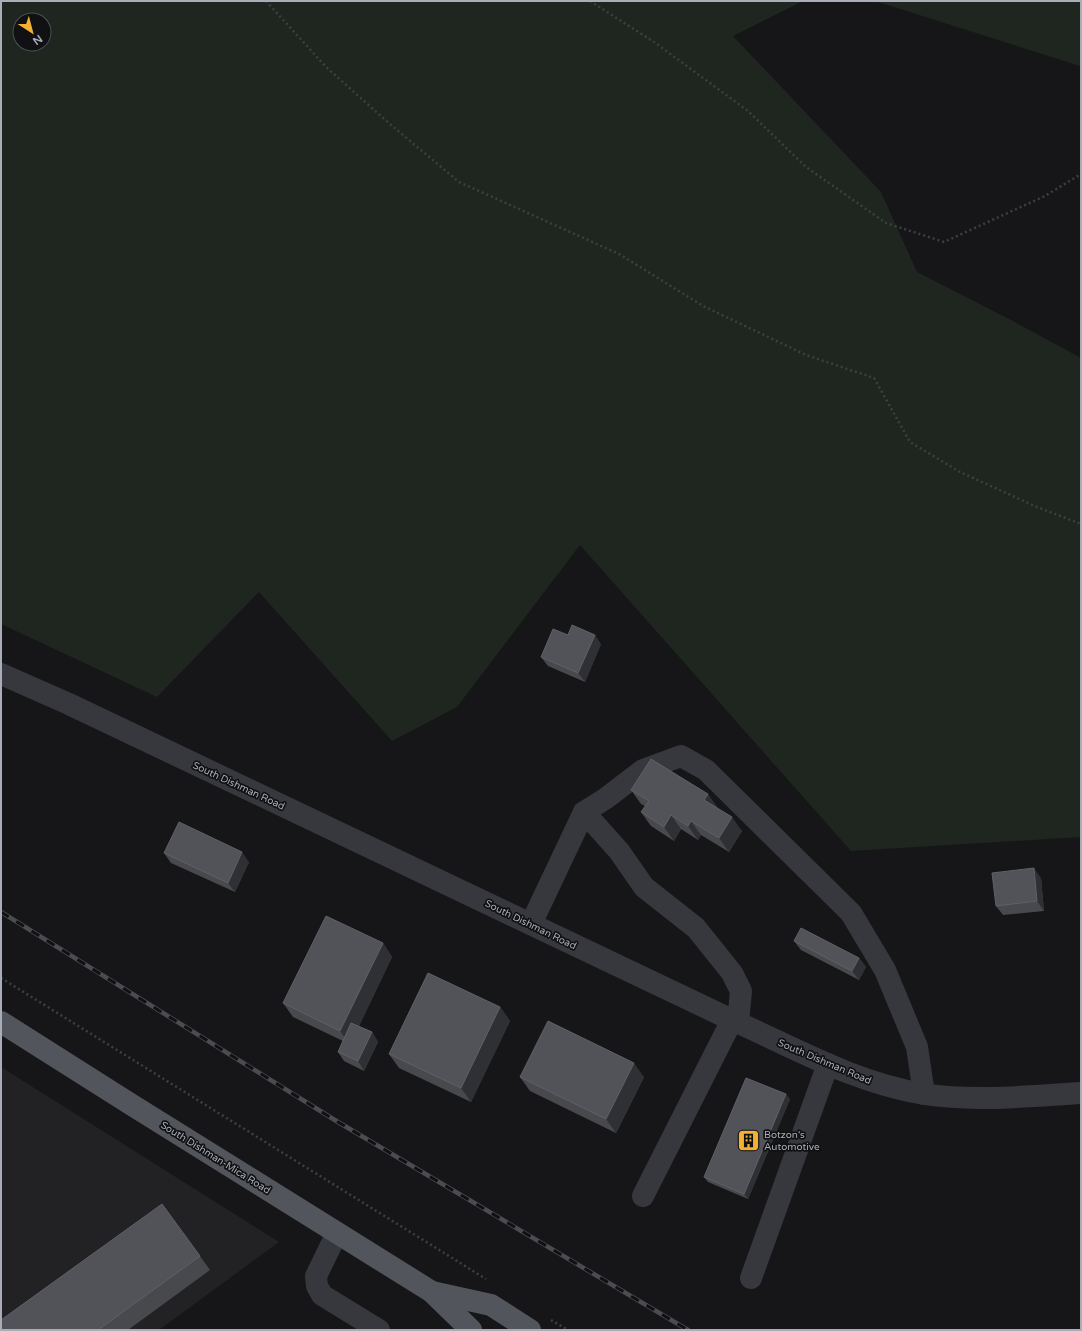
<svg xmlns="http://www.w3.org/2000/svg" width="1082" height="1331" viewBox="0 0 1082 1331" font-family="'Varela Round',sans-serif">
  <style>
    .built { fill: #222225 }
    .green { fill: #1e261f; fill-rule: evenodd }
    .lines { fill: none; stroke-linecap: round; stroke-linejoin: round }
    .path { stroke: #3d3f44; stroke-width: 2.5; stroke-dasharray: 2 3; stroke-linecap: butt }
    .minor { stroke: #37383d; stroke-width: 22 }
    .major { stroke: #53555c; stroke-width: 22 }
    .rail-casing { stroke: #4a4c52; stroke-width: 4.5 }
    .rail { stroke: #111113; stroke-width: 3; stroke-dasharray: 9; stroke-linecap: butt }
    .wall { fill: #47494d }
    .shaded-wall { fill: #2f3033 }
    .building { fill: #525359; stroke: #5f6168 }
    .labels { text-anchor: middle; stroke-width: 3.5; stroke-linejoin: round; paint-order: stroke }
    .street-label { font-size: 10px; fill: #a8adb8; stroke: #111113 }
    .poi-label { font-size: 10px; fill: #a8adb8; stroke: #111113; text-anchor: start }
  </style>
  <rect width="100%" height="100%" fill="#161618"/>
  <polygon class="built" points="1,1067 279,1242 159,1330 1,1330"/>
  <g class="green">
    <path d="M1 1H803L733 36 881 192 917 272 1013 321 1081 358V837L851 851 580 545 457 707 392 741 259 592 157 697 1 624ZM20 20H44V44H20Z"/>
    <polygon points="875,1 1081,1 1081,66 1080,66"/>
  </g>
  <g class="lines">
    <g class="path">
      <polyline points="266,1 326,67 391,125 459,182 619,254 703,306 806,355 874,378 910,442 960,472 1037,507 1081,524"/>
      <polyline points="590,1 654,42 748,111 806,167 886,223 944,242 1045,196 1081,174"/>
      <polyline points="1,978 486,1279"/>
      <polyline points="551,1320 568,1330"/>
    </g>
    <g class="minor">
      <path d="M1 674 69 704 732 1020C795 1048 855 1083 924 1094 975 1102 1029 1096 1081 1093"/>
      <polyline points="584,812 619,851 644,887 696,928 732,973 741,991 738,1023"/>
      <polyline points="531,924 584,812 605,799 643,770 681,756 706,770 851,913 885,970 917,1047 924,1094"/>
      <polyline points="643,1196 732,1020"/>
      <polyline points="337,1233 316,1276 317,1286 322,1295 379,1330"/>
      <polyline points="751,1278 828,1064"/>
    </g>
    <g class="major">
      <polyline points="1,1022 132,1105 432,1292 471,1330"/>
      <polyline points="432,1292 491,1305 530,1330"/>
    </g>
    <defs>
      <polyline id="rail" points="1,912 338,1122 688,1330"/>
    </defs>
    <use href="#rail" class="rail-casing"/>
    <use href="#rail" class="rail"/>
  </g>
  <g class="wall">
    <polygon points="568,635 601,644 585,682 548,666 541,657"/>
    <polygon points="631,790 708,794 717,808 742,831 729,852 701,835 698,840 681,829 674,841 651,826 641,812 645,806 641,804"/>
    <polygon points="164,853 249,862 235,892 171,863"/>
    <polygon points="1041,878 1044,911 1003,915 996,906"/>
    <polygon points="794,941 859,958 866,967 859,980 801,950"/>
    <polygon points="383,943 392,957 359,1026 372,1032 378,1042 364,1071 344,1061 338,1052 343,1041 293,1017 283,1003"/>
    <polygon points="500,1007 510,1021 471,1102 399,1068 389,1054"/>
    <polygon points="520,1077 644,1077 616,1133 530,1091"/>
    <polygon points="790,1099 748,1199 708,1182 704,1177"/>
    <polygon points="200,1256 210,1270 128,1330 1,1330"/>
  </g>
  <g class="shaded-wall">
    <polygon points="595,635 601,644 585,682 578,673"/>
    <polygon points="708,794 718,808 704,800"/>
    <polygon points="671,815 681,829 674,841 664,827"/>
    <polygon points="732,817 742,831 729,852 719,838"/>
    <polygon points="691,821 701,835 698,840 688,826"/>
    <polygon points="242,852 249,862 235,892 228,883"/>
    <polygon points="1034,868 1041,878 1044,911 1037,901"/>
    <polygon points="383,943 392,957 350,1045 340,1031"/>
    <polygon points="859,958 866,967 859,980 852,971"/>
    <polygon points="500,1007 510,1021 471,1102 461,1088"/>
    <polygon points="372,1032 378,1042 364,1071 358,1061"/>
    <polygon points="634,1063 644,1077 616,1133 606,1119"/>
    <polygon points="786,1094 790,1099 748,1199 744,1194"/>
  </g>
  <g class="building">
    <polygon points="572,625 595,635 578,673 541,657 553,629 568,635"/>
    <polygon points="651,759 708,794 704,800 732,817 719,838 691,821 688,826 671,815 664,827 641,812 649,801 631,790"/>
    <polygon points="179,822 242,852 228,883 164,853"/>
    <polygon points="1034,868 1037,901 996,906 992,873"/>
    <polygon points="326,916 383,943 340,1031 283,1003"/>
    <polygon points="801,928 859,958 852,971 794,941"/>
    <polygon points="428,973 500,1007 461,1088 389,1054"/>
    <polygon points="548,1021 634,1063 606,1119 520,1077"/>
    <polygon points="351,1023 372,1032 358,1061 338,1052"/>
    <polygon points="746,1078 786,1094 744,1194 704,1177"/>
    <polygon points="162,1204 200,1256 98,1330 1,1330 1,1320"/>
  </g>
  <defs>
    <symbol id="building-square" viewBox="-11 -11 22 22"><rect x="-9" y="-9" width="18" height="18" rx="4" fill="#f2b134" stroke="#111113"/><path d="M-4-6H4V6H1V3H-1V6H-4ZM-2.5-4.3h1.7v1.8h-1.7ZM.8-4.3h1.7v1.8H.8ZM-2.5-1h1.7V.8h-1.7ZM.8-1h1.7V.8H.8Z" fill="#111"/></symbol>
  </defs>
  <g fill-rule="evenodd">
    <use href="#building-square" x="736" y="1128" width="25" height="25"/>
  </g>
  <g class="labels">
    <g class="street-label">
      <text transform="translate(239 785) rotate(25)" y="4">South Dishman Road</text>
      <text transform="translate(531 924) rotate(26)" y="4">South Dishman Road</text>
      <text transform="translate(825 1061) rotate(23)" y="4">South Dishman Road</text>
      <text transform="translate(216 1157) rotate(32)" y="4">South Dishman-Mica Road</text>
    </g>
    <g class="poi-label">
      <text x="764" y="1138">Botzon's<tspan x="764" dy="12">Automotive</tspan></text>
    </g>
  </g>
  <rect width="1082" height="1331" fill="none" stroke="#a8adb8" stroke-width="4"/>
  <g transform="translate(32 32) rotate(144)"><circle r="19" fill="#111113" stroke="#4d4f55"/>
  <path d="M0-3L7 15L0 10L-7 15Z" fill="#f2b134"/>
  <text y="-6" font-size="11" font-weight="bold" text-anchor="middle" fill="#a8adb8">N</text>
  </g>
</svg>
